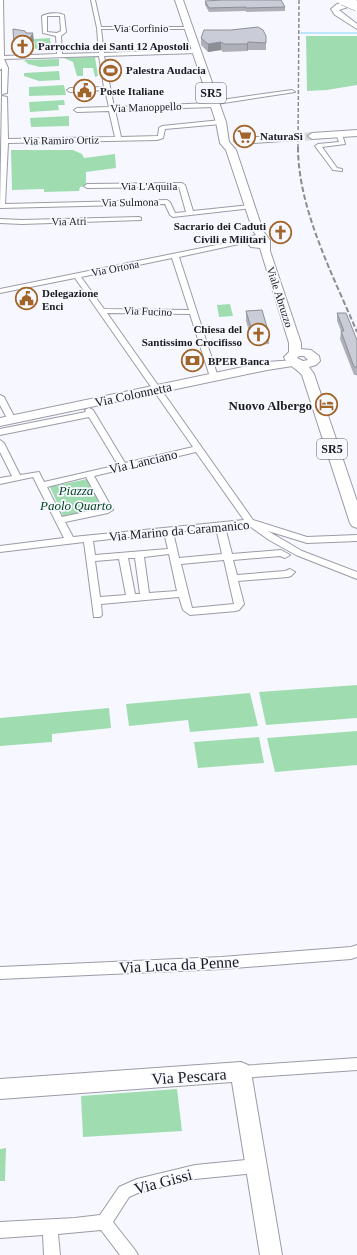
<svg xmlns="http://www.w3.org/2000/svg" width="357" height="1255" viewBox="0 0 357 1255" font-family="Georgia,serif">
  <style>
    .green { fill: #9fddb0 }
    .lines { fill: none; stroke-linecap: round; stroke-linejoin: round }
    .stream { stroke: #a8dffb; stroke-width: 1.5 }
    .secondary-tunnel { stroke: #d6d7dd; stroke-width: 8; stroke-dasharray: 8 4; stroke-linecap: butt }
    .street-casing { stroke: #9a9ba6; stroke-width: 2 }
    .secondary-casing { stroke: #9a9ba6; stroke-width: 2 }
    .primary-casing { stroke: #9a9ba6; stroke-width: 2 }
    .street { fill: #fff; fill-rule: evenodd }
    .secondary { fill: #fff; fill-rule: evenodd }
    .primary { fill: #fff; fill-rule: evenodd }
    .rail-far1 { stroke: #8b8c91; stroke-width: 1.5; stroke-dasharray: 4 2; stroke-linecap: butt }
    .rail { stroke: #8b8c91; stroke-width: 2; stroke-dasharray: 5.5 2.5; stroke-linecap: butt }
    .highway-bridge-casing { stroke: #9a9ba6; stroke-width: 11; stroke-linecap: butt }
    .highway-bridge { stroke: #fff; stroke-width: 10 }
    .wall { fill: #aeafb9 }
    .shaded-wall { fill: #8d8f96 }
    .building { fill: #caccd7; stroke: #8d8f96 }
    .labels { text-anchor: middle; stroke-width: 3.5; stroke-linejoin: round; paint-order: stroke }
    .far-street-label { font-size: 11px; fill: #191a1e; stroke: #f7f8ff }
    .far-poi-label { font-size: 11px; font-weight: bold; fill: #191a1e; stroke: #f7f8ff; text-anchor: start }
    .shield { fill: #f7f8ff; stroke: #5c5d62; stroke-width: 1 }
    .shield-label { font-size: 12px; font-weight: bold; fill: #191a1e }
    .street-label { font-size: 13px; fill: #191a1e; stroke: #f7f8ff }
    .poi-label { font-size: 13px; font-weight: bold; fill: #191a1e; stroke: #f7f8ff; text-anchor: end }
    .park-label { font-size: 13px; font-style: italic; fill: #044521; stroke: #f7f8ff }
    .near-street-label { font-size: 16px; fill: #191a1e; stroke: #f7f8ff }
  </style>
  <rect width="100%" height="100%" fill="#f7f8ff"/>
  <g class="green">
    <polygon points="306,36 357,36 357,85 327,90 307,91"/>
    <polygon points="50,38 51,48 35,49 34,39"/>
    <polygon points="95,57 98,76 95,77 93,68 83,68 83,76 77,76 73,62 64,58"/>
    <polygon points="59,59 59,66 40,67 28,64 24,60"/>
    <polygon points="59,71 60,80 39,81 24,76 24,73"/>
    <polygon points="64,85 66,95 29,96 29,87"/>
    <polygon points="64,100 65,105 58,105 59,110 30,112 29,102"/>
    <polygon points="69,116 69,126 31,127 30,118"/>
    <polygon points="11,150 73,150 82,154 84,158 115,154 116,168 86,172 86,186 80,187 79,191 44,192 44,189 12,190"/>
    <polygon points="230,304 233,316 219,317 217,305"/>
    <polygon points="87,479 102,508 63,516 50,487"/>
    <polygon points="357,685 357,718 266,725 259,692"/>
    <polygon points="250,693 258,726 190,732 188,720 129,726 126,704"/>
    <polygon points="109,708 111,728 52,734 52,742 0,746 0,718"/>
    <polygon points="357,731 357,765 275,772 267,738"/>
    <polygon points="259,737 264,763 198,768 194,742"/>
    <polygon points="177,1089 182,1131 83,1137 81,1096"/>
    <polygon points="6,1148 5,1181 0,1181 0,1149"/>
  </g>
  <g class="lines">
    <polyline class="stream" points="301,33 357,33"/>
    <polyline class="secondary-tunnel" points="293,138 312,136"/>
    <defs>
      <g id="street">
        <path d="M0 0H3L4 56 57 54 56 36 43 33 42 16C47 13 59 12 64 15L66 32 61 36 62 54 99 53 97 28 91 0H95L101 27H191L189 29H101L104 53 197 49 200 51 197 53 104 56 114 107 212 103 214 101 292 90 295 92 217 104 215 107 115 110 121 137 158 136 159 128 162 126 221 120 224 122 221 124 165 129 163 138 157 140 8 143 5 204 167 200 170 202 175 213 186 212 179 187 87 188 84 186 87 184 182 183 185 185 193 211 250 205 253 207 252 208 173 217 170 215 165 204 0 208 2 96 7 97 8 139 115 137 109 111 77 112 74 110 77 108 109 107 105 90 70 92 67 90 70 88 104 87 99 56 4 59 8 68 7 93 2 94V68L0 70ZM47 16H60L61 31 57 33 47 32Z"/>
        <polygon points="339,132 342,134 345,144 322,147 337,168 342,169 342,171 333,170 315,146 318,144 339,142 336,134"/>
        <polygon points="139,217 141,218 141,220 22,224 0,223 0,219 22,220"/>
        <path d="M251 238 254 240 253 241 179 257 218 377 217 379H211L210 377 190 314 107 313 253 520 307 537 357 535V541L307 543 268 531 302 551 357 572V579L296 555 269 540 248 525 225 527 232 554 281 550 290 555 285 558 280 556 233 560 237 575 285 571 290 569 295 572 291 576 288 577 238 581 244 604 239 610 236 611 190 615 183 610 179 597 101 604 102 615 100 617H94L84 542 0 552V546L64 538 33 477 0 484V478L12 476 0 452V440L4 443 20 475 39 472 44 482 118 465 89 417 0 435V429L86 412 85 410 89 408 93 410 125 463 193 447 75 278 0 293V289ZM172 258 189 310 104 309 81 277ZM196 452 244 520 73 537 65 522 108 513 113 510 94 476ZM86 477 103 508 62 517 47 487ZM216 528 222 554 179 558 173 532ZM164 533 168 549 95 555 93 541ZM169 554 177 591 149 593 144 557ZM128 558H135L140 594H135ZM119 559 126 595 100 597 95 561ZM224 560 234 604 192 608 181 564Z"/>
        <polygon points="0,395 4,397 16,420 15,422 9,422 8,420 0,405"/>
        <polygon points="357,945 357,957 351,959 222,969 0,979 0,967 222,957 351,947"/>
        <polygon points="357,1058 357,1070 241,1078 236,1077 234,1072 236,1067 241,1066"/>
        <polygon points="257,1159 262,1161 264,1166 262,1171 257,1173 195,1179 138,1193 129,1197 113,1222 135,1250 138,1255 120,1255 101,1230 58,1234 60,1255 44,1255 43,1235 0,1238 0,1222 75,1218 100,1215 119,1187 137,1179 195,1165"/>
      </g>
      <g id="secondary">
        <polygon points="357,0 357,4 339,10 357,24 357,29 335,15 331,9 337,4"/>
        <polygon points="357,130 357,136 312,139 308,136 312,133"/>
        <polygon points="293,135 296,136 297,138 296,140 238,144 234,141 238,138"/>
        <polygon points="295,360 299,361 301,363 299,365 267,370 0,426 0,418 267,362"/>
        <polygon points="241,1062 248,1065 251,1072 282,1255 260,1255 232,1082 0,1099 0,1079"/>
      </g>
      <path id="primary" d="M175 0H183L226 122 229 142 236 150 263 231 270 240V251L301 343V349L311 350 319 356 320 361 316 365 309 367 314 374 357 501V528L352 526 350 523 302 375C296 368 287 365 284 357L289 352V343L260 248 251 247 246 242 248 237 256 235 253 231 226 150 220 143 216 122ZM299 356H304L308 360 303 361 297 358Z"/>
    </defs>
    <use href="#street" class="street-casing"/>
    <use href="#secondary" class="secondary-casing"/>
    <use href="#primary" class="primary-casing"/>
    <use href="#street" class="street"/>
    <use href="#secondary" class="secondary"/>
    <use href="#primary" class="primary"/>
    <polyline class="rail-far1" points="298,148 299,0"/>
    <path class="rail" d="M298 147C298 209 333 275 357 332"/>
    <defs>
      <polyline id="highway-bridge" points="343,0 357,6"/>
    </defs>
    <use href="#highway-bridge" class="highway-bridge-casing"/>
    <use href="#highway-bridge" class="highway-bridge"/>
  </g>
  <g class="wall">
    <polygon points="205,1 285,7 285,11 246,12 246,11 209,12 205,5"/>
    <polygon points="13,29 26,33 34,41 26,53 14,54"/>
    <polygon points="231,30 266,36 266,50 248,50 247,51 223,52 221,50 208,52 201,45 201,38"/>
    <polygon points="246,311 269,334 269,344 253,345 246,321"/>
    <polygon points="337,313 357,340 357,376 356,375 354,375 340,339 341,331 337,321"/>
  </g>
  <g class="shaded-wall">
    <polygon points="33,33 34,41 26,53 26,45"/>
    <polygon points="221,42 221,50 208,52 208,44"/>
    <polygon points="248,42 248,50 247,51 247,44"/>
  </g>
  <g class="building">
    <polygon points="223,0 281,0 285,7 246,8 246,7 209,8 205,1"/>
    <polygon points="258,27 263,30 266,36 266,43 248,42 247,44 224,44 221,42 208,44 201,38 204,30 231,30"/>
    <polygon points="13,29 25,31 26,33 33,33 26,45 14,46"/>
    <polygon points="262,310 269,334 253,335 246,311"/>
    <polygon points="337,313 346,313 357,340 357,367 354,367 341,331 344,331"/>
  </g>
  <defs>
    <symbol id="church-ring" viewBox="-11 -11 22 22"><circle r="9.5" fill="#f7f8ff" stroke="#a16429" stroke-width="1.5"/><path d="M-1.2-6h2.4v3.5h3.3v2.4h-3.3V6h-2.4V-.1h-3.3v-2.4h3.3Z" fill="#a16429"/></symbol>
    <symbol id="stadium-ring" viewBox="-11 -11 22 22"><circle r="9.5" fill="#f7f8ff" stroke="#a16429" stroke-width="1.5"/><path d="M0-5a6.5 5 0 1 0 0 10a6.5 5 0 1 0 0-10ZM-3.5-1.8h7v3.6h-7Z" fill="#a16429"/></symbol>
    <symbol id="civic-ring" viewBox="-11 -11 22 22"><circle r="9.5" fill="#f7f8ff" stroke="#a16429" stroke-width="1.5"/><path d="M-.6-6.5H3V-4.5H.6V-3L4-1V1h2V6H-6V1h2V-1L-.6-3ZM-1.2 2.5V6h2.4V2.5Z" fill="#a16429"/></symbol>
    <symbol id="supermarket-ring" viewBox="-11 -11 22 22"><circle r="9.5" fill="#f7f8ff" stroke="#a16429" stroke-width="1.5"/><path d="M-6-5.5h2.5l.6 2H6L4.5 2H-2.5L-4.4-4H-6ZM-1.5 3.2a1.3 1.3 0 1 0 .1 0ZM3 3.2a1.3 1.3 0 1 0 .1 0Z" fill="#a16429"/></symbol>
    <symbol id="bank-ring" viewBox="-11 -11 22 22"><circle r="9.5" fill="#f7f8ff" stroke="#a16429" stroke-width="1.5"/><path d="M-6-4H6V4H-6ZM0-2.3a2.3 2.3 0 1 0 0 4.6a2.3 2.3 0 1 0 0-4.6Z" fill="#a16429"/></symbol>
    <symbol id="hotel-ring" viewBox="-11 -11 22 22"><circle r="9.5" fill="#f7f8ff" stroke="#a16429" stroke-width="1.5"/><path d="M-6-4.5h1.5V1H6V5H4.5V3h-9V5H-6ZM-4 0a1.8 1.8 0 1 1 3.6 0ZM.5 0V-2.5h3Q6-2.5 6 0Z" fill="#a16429"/></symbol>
  </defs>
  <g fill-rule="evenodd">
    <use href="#church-ring" x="10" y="34" width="25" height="25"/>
    <use href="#stadium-ring" x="98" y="58" width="25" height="25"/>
    <use href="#civic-ring" x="72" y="78" width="25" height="25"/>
    <use href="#supermarket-ring" x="232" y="124" width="25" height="25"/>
    <use href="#church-ring" x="268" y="220" width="25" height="25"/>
    <use href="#civic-ring" x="14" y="286" width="25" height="25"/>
    <use href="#church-ring" x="246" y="322" width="25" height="25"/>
    <use href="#bank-ring" x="180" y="348" width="25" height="25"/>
    <use href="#hotel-ring" x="314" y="392" width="25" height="25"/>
  </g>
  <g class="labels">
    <g class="far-street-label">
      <text x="141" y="32">Via Corfinio</text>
      <text transform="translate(146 107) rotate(-2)" y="4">Via Manoppello</text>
      <text transform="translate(61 140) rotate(-1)" y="4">Via Ramiro Ortiz</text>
      <text x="149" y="190">Via L'Aquila</text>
      <text transform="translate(130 202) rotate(-1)" y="4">Via Sulmona</text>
      <text transform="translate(69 221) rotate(-1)" y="4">Via Atri</text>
      <text transform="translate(115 268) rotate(-11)" y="4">Via Ortona</text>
      <text transform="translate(280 297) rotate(72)" y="4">Viale Abruzzo</text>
      <text transform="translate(148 311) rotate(2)" y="4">Via Fucino</text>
    </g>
    <g class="far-poi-label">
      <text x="38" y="50">Parrocchia dei Santi 12 Apostoli</text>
      <text x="126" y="74">Palestra Audacia</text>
      <text x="100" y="95">Poste Italiane</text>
      <text x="260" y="140">NaturaSì</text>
      <text x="266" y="230" text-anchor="end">Sacrario dei Caduti<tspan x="266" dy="13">Civili e Militari</tspan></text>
      <text x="42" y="297">Delegazione<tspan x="42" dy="13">Enci</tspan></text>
      <text x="242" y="333" text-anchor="end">Chiesa del<tspan x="242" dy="13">Santissimo Crocifisso</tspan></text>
      <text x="208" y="365">BPER Banca</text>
    </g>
    <g class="shield">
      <rect x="196" y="83" width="30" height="20" rx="3"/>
      <rect x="317" y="439" width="30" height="20" rx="3"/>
    </g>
    <g class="shield-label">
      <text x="211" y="97">SR5</text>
      <text x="332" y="453">SR5</text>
    </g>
    <g class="street-label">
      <text transform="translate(133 394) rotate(-12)" y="5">Via Colonnetta</text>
      <text transform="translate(143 461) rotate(-13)" y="5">Via Lanciano</text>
      <text transform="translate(179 530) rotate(-5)" y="5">Via Marino da Caramanico</text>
    </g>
    <g class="poi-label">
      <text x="312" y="410">Nuovo Albergo</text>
    </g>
    <g class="park-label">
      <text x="76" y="495">Piazza<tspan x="76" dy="15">Paolo Quarto</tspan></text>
    </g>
    <g class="near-street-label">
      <text transform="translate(179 964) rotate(-3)" y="6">Via Luca da Penne</text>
      <text transform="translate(189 1076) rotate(-4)" y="6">Via Pescara</text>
      <text transform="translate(163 1181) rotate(-15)" y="6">Via Gissi</text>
    </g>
  </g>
</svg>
